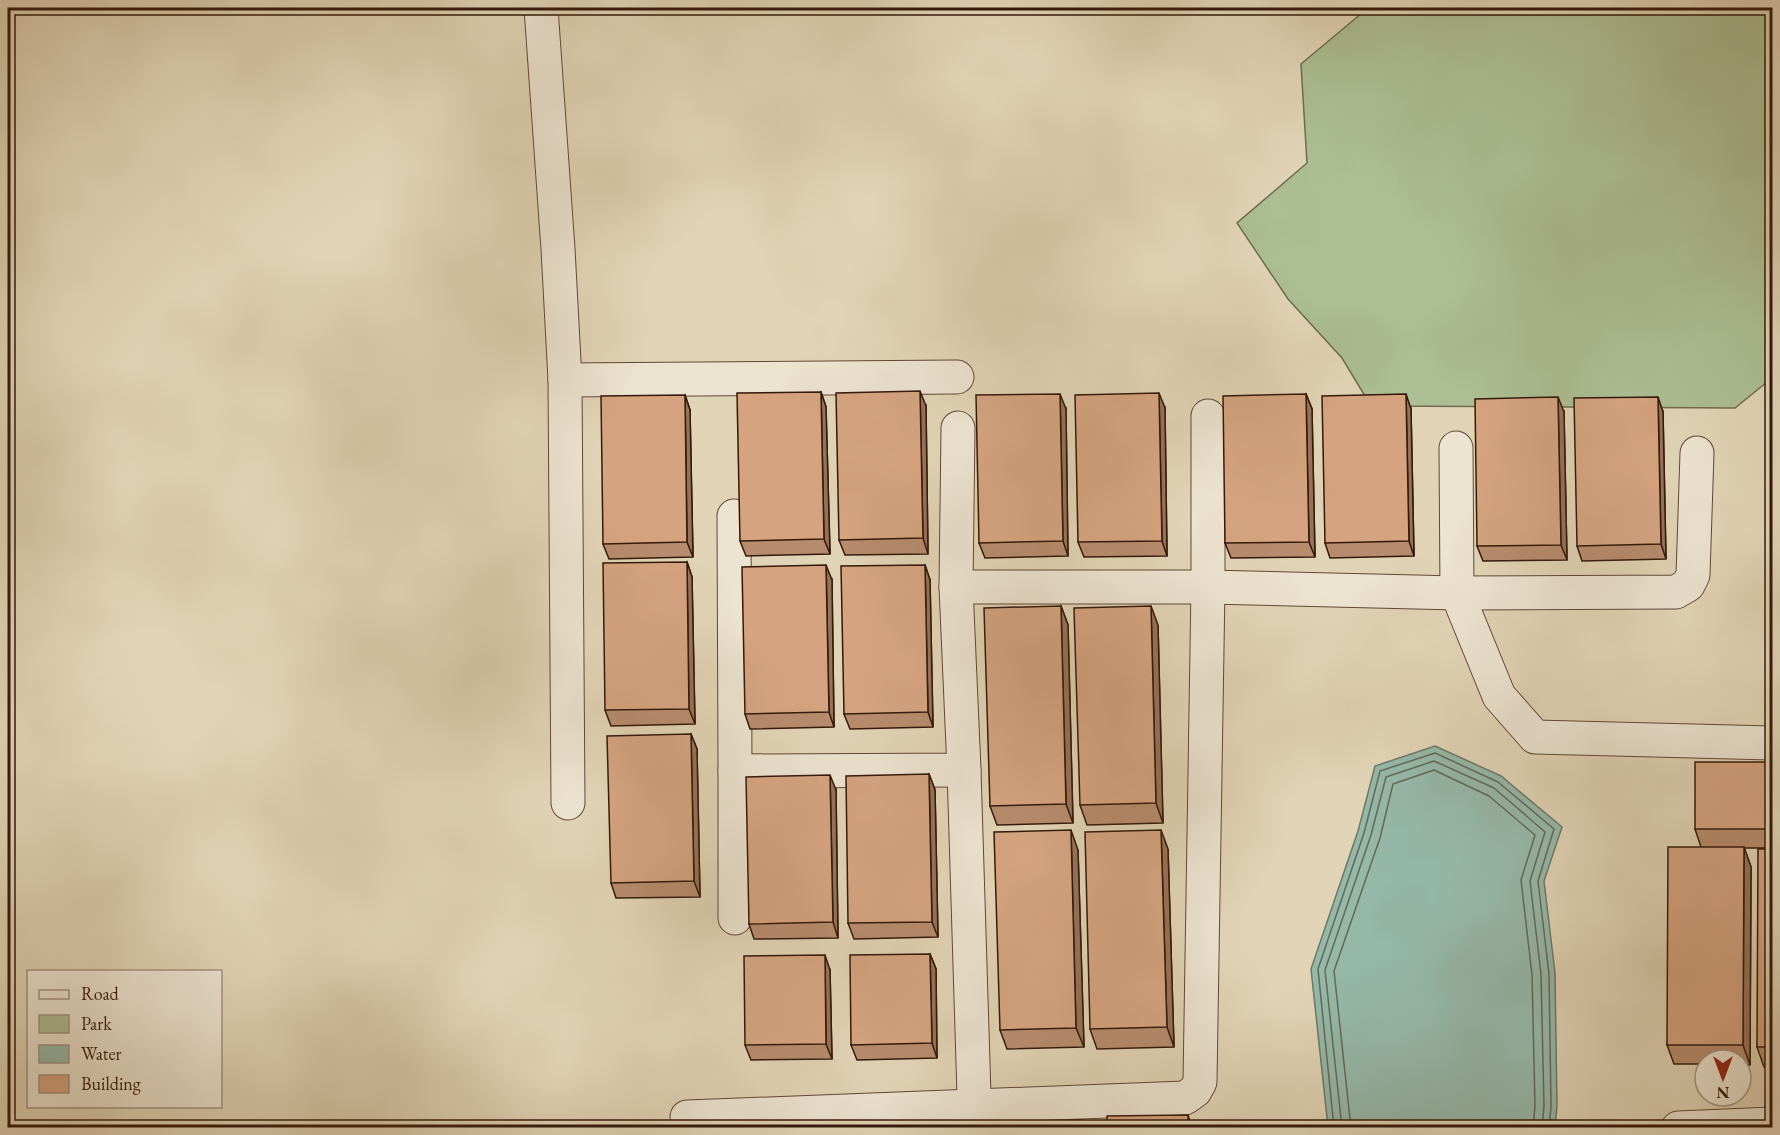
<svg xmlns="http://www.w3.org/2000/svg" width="1780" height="1135" viewBox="0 0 1780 1135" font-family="'EB Garamond',serif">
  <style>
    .green { fill: #acbe93; stroke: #706c4e; stroke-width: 1.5 }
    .water { fill: #95b8a9; stroke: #6e7869; stroke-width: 1.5 }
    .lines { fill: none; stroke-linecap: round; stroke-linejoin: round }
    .shore { stroke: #64685a; stroke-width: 1.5 }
    .minor-casing { stroke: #5f4835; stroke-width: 35 }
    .minor { stroke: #ece3d0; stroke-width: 33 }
    .wall { fill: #b78c6e; stroke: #34190a; stroke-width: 1.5 }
    .shaded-wall { fill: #95725a; stroke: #34190a; stroke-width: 1.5 }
    .building { fill: #d5a380; stroke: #34190a; stroke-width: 1.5 }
  </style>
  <rect width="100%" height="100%" fill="#e1d4b6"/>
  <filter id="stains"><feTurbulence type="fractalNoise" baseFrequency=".00333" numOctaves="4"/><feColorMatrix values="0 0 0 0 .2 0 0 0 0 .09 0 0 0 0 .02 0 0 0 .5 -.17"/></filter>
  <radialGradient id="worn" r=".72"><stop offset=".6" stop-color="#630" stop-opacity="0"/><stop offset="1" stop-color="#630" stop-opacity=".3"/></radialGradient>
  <polygon class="green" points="1368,8 1772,8 1772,378 1735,408 1371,406 1342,358 1288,299 1237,223 1307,163 1301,64"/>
  <polygon class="water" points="1435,746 1501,776 1562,827 1544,881 1555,973 1557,1106 1555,1127 1328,1127 1311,969 1358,831 1375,766"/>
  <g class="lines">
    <g class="shore">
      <polyline points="1334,1128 1318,969 1364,833 1380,771 1435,753 1498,782 1554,829 1538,881 1549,974 1551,1106 1549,1128"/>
      <polyline points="1342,1128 1325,970 1371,835 1386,777 1434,761 1494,788 1545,832 1530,881 1541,974 1544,1106 1542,1128"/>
      <polyline points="1351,1128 1334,971 1380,838 1393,784 1434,770 1489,796 1535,835 1521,880 1532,975 1535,1106 1533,1128"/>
    </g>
    <defs>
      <g id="minor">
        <polyline points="541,8 558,249 565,380 568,803"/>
        <polyline points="565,380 957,377"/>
        <polyline points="1456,448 1457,593 1499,696 1535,737 1772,743"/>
        <polyline points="734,516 735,771 964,770 956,587 1208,587 1457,593 1676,592 1688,585 1693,575 1697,453"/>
        <polyline points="956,587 958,428"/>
        <polyline points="964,770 975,1128"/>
        <polyline points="735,771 735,918"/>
        <polyline points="687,1117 1185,1098 1195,1091 1200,1082 1208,587 1208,416"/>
        <polyline points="1678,1128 1772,1124"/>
      </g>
    </defs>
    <use href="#minor" class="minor-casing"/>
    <use href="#minor" class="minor"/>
  </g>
  <g class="wall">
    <polygon points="821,392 826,407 830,554 746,556 740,541"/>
    <polygon points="1306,394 1312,409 1315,557 1231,558 1225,543"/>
    <polygon points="685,395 690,410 693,557 609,559 603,544"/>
    <polygon points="926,406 928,554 845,555 839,540"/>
    <polygon points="1165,408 1167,556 1084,557 1078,542"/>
    <polygon points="1066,409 1068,556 985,558 979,543"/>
    <polygon points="1411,409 1414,556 1330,558 1325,543"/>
    <polygon points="1564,412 1567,560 1483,561 1477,546"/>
    <polygon points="1663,412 1666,559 1582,561 1577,546"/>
    <polygon points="687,562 692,577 695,724 611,726 605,710"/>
    <polygon points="925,565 930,580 933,727 850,729 844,714"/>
    <polygon points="832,580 834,727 750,729 745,714"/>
    <polygon points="1061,606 1068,625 1073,823 997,825 990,806"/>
    <polygon points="1158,625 1163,823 1087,825 1080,805"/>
    <polygon points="691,734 697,749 700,897 616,898 611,883"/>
    <polygon points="1773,762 1773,848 1744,848 1751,867 1750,1065 1741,1064 1741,1060 1705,1060 1705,1064 1674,1064 1667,1045 1701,847 1695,829"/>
    <polygon points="929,774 935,790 938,937 854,939 848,923"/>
    <polygon points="836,790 838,938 754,939 749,924"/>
    <polygon points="1168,849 1174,1047 1097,1049 1090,1029"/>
    <polygon points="1773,849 1773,1067 1764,1067 1757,1047"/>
    <polygon points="1078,850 1084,1047 1007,1049 1000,1030"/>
    <polygon points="930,954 936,969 937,1058 857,1060 851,1045"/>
    <polygon points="830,970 832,1059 751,1060 745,1045"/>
  </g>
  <g class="shaded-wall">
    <polygon points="920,391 926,406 928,554 923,538"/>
    <polygon points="821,392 826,407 830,554 824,539"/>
    <polygon points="1159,393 1165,408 1167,556 1162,541"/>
    <polygon points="1060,394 1066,409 1068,556 1063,541"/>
    <polygon points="1306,394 1312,409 1315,557 1309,542"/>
    <polygon points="1406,394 1411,409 1414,556 1409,541"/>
    <polygon points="685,395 690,410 693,557 687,542"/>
    <polygon points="1558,397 1564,412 1567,560 1561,545"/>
    <polygon points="1658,397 1663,412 1666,559 1661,544"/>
    <polygon points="687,562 692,577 695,724 689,709"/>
    <polygon points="826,565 832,580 834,727 829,712"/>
    <polygon points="925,565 930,580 933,727 928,712"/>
    <polygon points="1061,606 1068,625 1073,823 1066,804"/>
    <polygon points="1151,606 1158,625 1163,823 1156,803"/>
    <polygon points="691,734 697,749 700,897 694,881"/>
    <polygon points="929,774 935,790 938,937 932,922"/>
    <polygon points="830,775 836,790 838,938 833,922"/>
    <polygon points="1071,830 1078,850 1084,1047 1076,1028"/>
    <polygon points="1161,830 1168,849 1174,1047 1167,1027"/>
    <polygon points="1744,847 1751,867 1750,1065 1743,1045"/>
    <polygon points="930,954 936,969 937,1058 932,1043"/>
    <polygon points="825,955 830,970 832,1059 826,1044"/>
    <polygon points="1188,1115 1192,1128 1188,1128"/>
  </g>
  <g class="building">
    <polygon points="920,391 923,538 839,540 836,393"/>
    <polygon points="821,392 824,539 740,541 737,393"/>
    <polygon points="1159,393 1162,541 1078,542 1075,395"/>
    <polygon points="1060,394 1063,541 979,543 976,395"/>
    <polygon points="1306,394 1309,542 1225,543 1223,396"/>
    <polygon points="1406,394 1409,541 1325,543 1322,396"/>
    <polygon points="685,395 687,542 603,544 601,396"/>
    <polygon points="1558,397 1561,545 1477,546 1475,399"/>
    <polygon points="1658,397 1661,544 1577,546 1574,398"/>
    <polygon points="687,562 689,709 605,710 603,563"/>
    <polygon points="826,565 829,712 745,714 742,567"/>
    <polygon points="925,565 928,712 844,714 841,566"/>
    <polygon points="1061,606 1066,804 990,806 984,608"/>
    <polygon points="1151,606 1156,803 1080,805 1074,608"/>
    <polygon points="691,734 694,881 611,883 607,736"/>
    <rect x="1695" y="762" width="78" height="67"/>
    <polygon points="929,774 932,922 848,923 846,776"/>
    <polygon points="830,775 833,922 749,924 746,777"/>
    <polygon points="1071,830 1076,1028 1000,1030 994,832"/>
    <polygon points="1161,830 1167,1027 1090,1029 1085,832"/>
    <polygon points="1668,847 1744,847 1743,1045 1667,1045"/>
    <polygon points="1758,849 1773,849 1773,1047 1757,1047"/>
    <polygon points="930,954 932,1043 851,1045 850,955"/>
    <polygon points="825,955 826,1044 745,1045 744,956"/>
    <polygon points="1188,1115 1188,1128 1107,1128 1107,1116"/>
    <polygon points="1083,1120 1083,1128 1002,1128 1002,1122"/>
  </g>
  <rect width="1780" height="1135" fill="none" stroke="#e1d4b6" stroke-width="30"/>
  <rect x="9" y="9" width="1762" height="1117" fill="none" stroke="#34190a" stroke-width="3"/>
  <rect x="15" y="15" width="1750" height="1105" fill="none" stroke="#34190a" stroke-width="1.5"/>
  <rect x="27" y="970" width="195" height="138" fill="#ece3d0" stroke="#a29281" stroke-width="1.5"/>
  <rect x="39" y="990" width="30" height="9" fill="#ece3d0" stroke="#a29281" stroke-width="1.5"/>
  <text x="81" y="1000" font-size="18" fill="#34190a">Road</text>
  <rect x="39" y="1015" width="30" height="18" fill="#acbe93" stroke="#a29281" stroke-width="1.5"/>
  <text x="81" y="1030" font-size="18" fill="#34190a">Park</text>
  <rect x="39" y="1045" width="30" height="18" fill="#95b8a9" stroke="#a29281" stroke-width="1.5"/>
  <text x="81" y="1060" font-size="18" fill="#34190a">Water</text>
  <rect x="39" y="1075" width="30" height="18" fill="#d5a380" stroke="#a29281" stroke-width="1.5"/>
  <text x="81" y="1090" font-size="18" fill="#34190a">Building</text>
  <g transform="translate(1723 1078) rotate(180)"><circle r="28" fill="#ece3d0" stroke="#a29281" stroke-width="1.5"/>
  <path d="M0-4.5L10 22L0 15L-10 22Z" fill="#8f2418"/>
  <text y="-9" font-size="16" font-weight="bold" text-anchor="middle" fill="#34190a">N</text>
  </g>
  <rect width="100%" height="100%" filter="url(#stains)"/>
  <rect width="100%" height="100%" fill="url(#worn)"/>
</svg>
